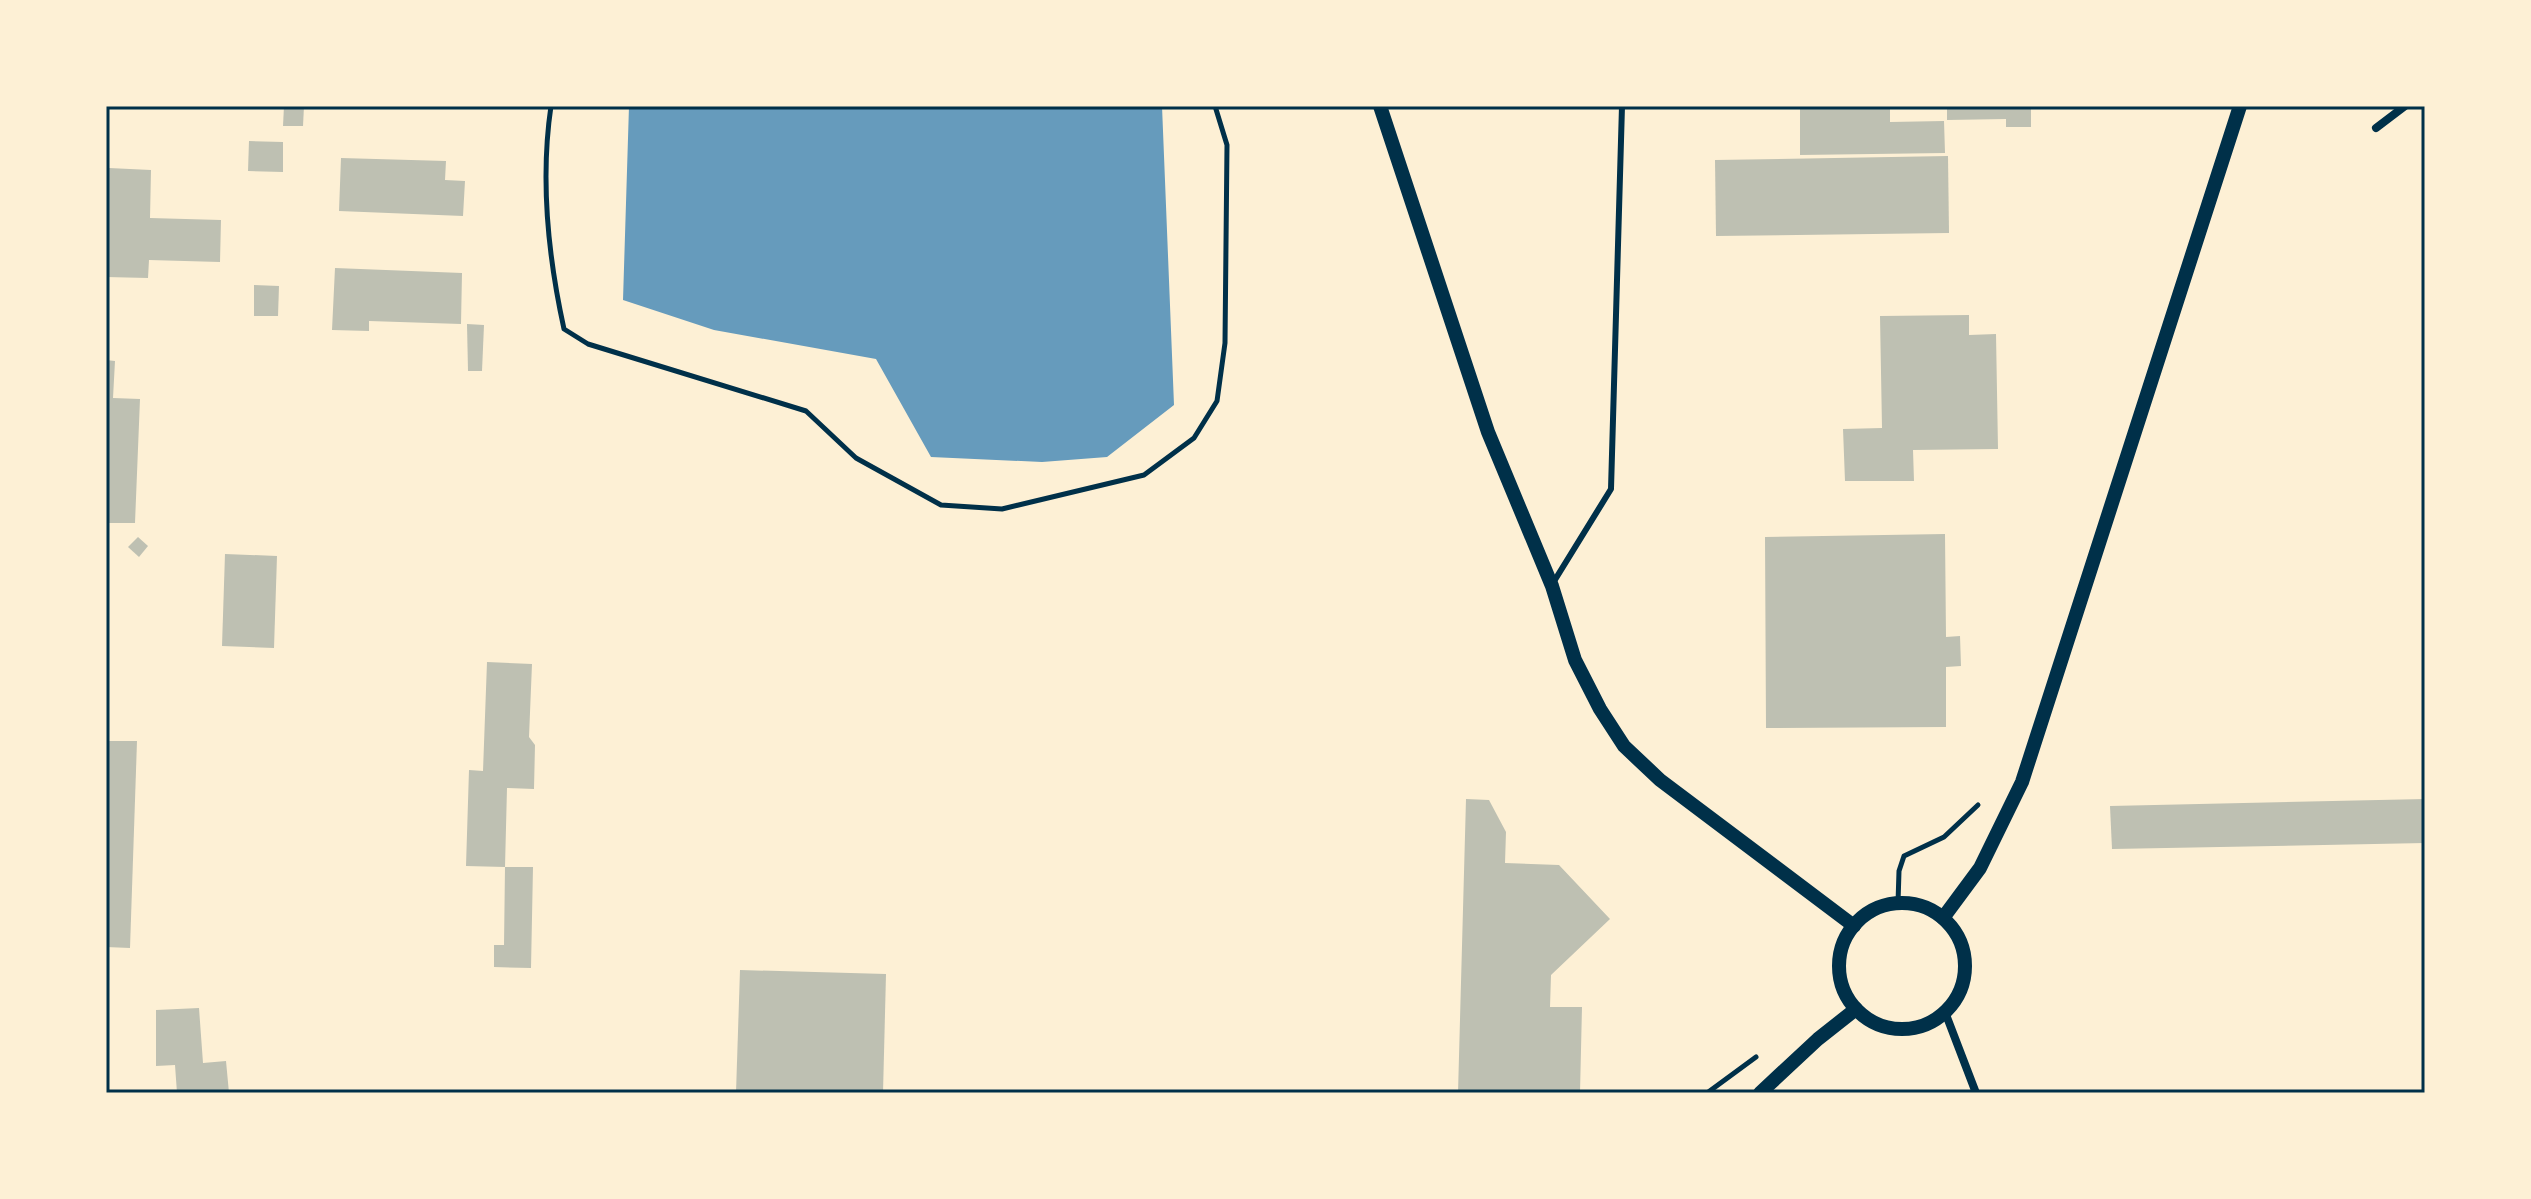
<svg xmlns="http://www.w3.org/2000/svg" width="2531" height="1199" viewBox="0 0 2531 1199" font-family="Literata,serif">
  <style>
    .water { fill: #669bbc }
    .building { fill: #bec0b2 }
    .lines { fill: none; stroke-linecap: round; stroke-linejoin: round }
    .path { stroke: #003049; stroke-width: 5 }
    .service { stroke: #003049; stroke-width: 6 }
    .minor { stroke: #003049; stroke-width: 8 }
    .tertiary { stroke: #003049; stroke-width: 14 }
    .neatline { fill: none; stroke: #003049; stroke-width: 3 }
  </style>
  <rect width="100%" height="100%" fill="#fdf0d5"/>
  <polygon class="water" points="629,106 1162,106 1174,405 1107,457 1042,462 931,457 876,359 714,330 623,300"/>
  <g class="building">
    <polygon points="284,106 304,106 303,126 283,126"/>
    <polygon points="1800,106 1890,106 1890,122 1944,121 1945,153 1800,155"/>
    <polygon points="1947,106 2031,106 2031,127 2006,127 2006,119 1947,120"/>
    <polygon points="249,141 283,142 283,172 248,171"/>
    <polygon points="1948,156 1949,233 1716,236 1715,160"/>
    <polygon points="341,158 446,161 445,180 465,181 463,216 339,211"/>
    <polygon points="109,168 151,170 150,218 221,220 220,262 149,260 148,278 106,277"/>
    <polygon points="335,268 462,273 461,324 369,321 369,331 332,330"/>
    <polygon points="254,285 279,286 278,316 254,316"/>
    <polygon points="1969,315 1969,335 1996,334 1998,449 1913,450 1914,481 1845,481 1843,429 1882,428 1880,316"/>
    <polygon points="467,324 484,325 482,371 468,371"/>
    <polygon points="106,360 115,361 113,398 140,399 135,523 106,523"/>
    <polygon points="1945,534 1946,637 1960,636 1961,666 1946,667 1946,727 1766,728 1765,537"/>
    <polygon points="138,537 148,546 139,557 128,547"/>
    <polygon points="225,554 277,556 274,648 222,646"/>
    <polygon points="487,662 532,664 529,737 535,745 534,789 507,788 505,867 466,866 469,770 483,771"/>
    <polygon points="106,741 137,741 130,948 106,947"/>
    <polygon points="1466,799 1489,800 1506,832 1505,863 1559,865 1610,919 1551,975 1550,1007 1582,1007 1580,1093 1458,1093"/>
    <polygon points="2425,799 2425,843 2112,849 2110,806"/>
    <polygon points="505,867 533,867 531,968 494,967 494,945 504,945"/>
    <polygon points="740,970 886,974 883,1093 736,1093"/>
    <polygon points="199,1008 203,1063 226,1061 229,1093 177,1093 175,1065 156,1066 156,1010"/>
  </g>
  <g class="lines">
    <g class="path">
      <path d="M551 106C540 180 548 256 564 329L588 344 806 411 856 458 941 505 1002 509 1144 475 1194 438 1217 401 1225 343 1227 145 1215 106"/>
      <polyline points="1898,903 1899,871 1904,856 1944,837 1978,805"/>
      <polyline points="1707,1093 1756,1057"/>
    </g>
    <polyline class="service" points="1553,583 1611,489 1622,106"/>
    <g class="minor">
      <polyline points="2376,128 2405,106"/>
      <polyline points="1945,1012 1976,1093"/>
    </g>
    <g class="tertiary">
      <polyline points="1380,106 1488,432 1552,586 1575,660 1600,709 1624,746 1660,780 1854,926"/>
      <circle cx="1902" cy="966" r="63"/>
      <polyline points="1943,918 1980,868 2022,782 2240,106"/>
      <polyline points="1760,1093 1818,1039 1856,1009"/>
    </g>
  </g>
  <rect width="2531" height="1199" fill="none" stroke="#fdf0d5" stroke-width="216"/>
  <rect x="108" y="108" width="2315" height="983" class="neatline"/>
</svg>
